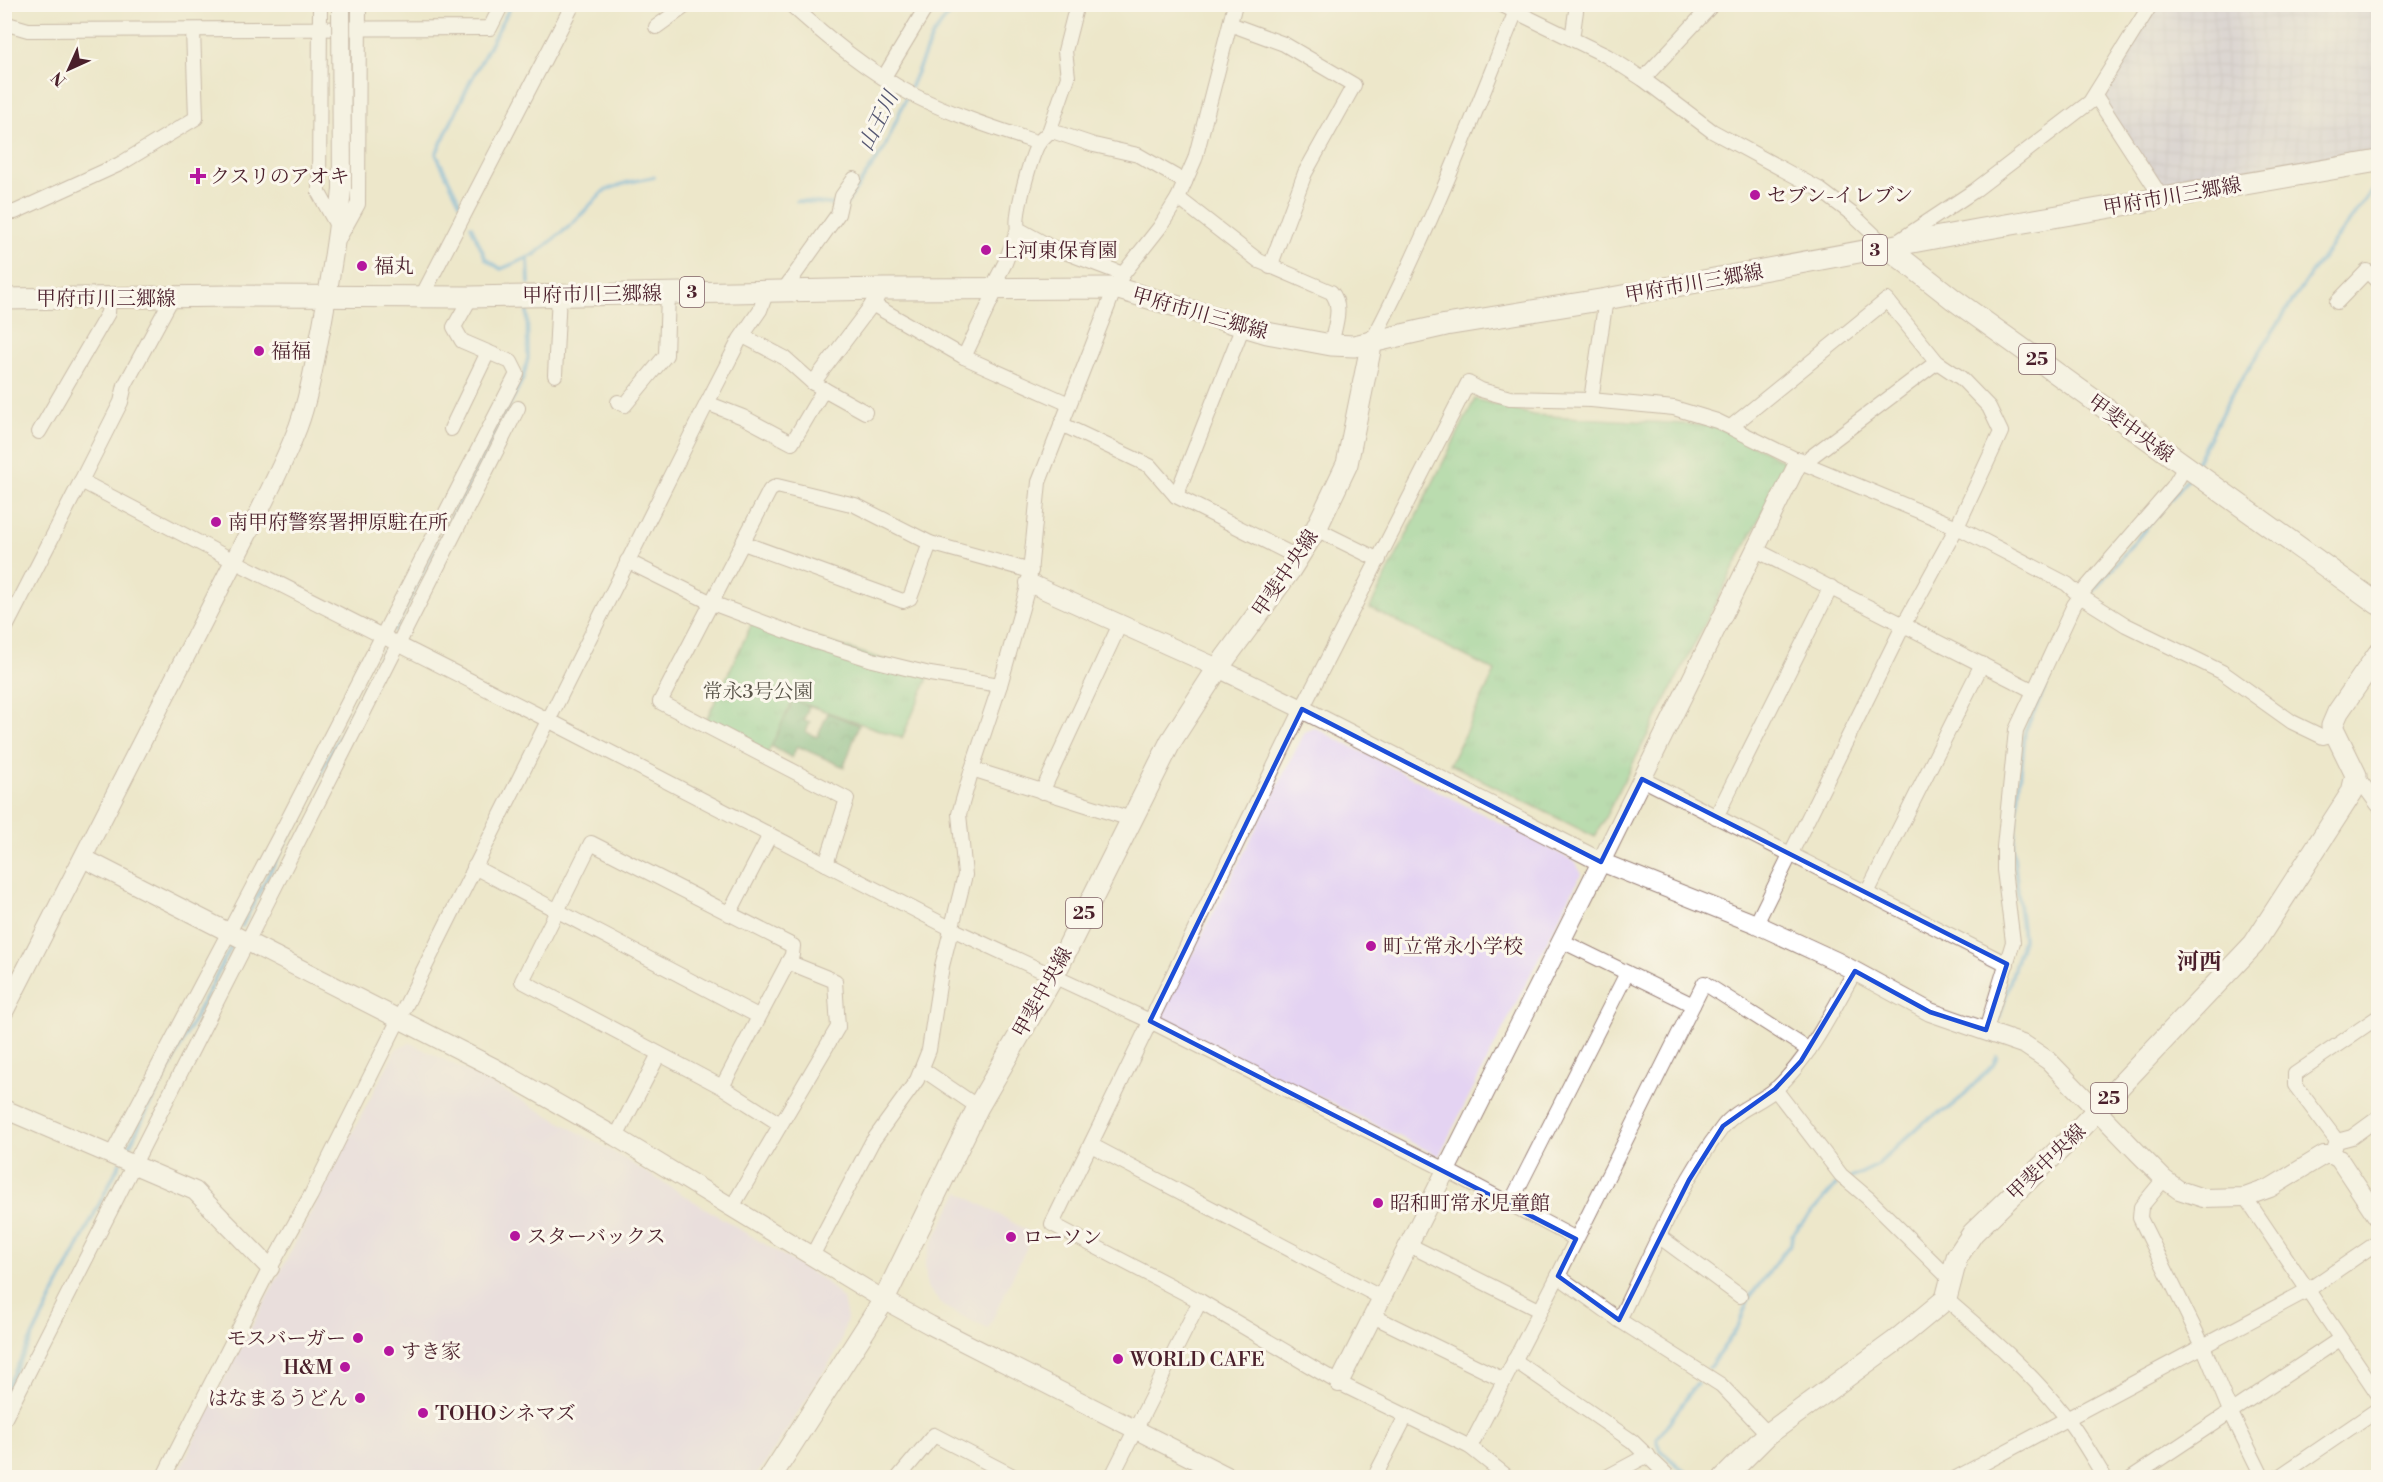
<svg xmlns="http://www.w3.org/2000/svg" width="2383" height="1482" viewBox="0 0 2383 1482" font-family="'Libre Bodoni','Noto Serif JP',serif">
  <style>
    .built { fill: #e4d3f2 }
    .industrial { fill: url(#industrial-grid) }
    .forest { fill: url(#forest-crowns); stroke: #586852; stroke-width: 1.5 }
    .park { fill: url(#park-tufts); stroke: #64765d; stroke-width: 1.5 }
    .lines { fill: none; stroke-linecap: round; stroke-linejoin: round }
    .stream { stroke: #66abdc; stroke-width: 4 }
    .street-casing { stroke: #9c837b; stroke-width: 16 }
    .secondary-casing { stroke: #9c837b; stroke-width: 20 }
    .primary-casing { stroke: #9c837b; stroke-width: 23 }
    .street { stroke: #fff; stroke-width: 14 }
    .secondary { stroke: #fff; stroke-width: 18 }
    .primary { stroke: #fff; stroke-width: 21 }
    .secondary-bridge-casing { stroke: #9c837b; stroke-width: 20; stroke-linecap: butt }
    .secondary-bridge { stroke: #fff; stroke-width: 18 }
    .marked { fill: none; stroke: #1d4ed8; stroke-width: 4.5; stroke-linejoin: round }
    .poi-dot { fill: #b5179e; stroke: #fbf7ec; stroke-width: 2 }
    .labels { text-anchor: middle; stroke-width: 6; stroke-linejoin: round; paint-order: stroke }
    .shield { fill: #fbf7ec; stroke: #7f6065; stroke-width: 1.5 }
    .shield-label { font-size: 18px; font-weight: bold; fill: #4a1f2b }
    .poi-label { font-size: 20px; fill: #4a1f2b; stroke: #fbf7ec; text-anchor: start }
    .street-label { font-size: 20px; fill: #4a1f2b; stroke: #fbf7ec }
    .park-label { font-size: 20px; fill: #595449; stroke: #fbf7ec }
    .water-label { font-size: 21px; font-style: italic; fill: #555772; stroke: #fbf7ec }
    .quarter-label { font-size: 22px; font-weight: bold; fill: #4a1f2b; stroke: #fbf7ec }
  </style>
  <defs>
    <pattern id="industrial-grid" width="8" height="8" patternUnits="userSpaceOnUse" patternTransform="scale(1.5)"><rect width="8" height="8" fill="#c6c0da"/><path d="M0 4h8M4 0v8" fill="none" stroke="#aca5bb"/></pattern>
    <pattern id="forest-crowns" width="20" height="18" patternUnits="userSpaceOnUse" patternTransform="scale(1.5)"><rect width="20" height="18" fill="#66b17a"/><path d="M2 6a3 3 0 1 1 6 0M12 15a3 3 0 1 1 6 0" fill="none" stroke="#568f64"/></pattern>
    <pattern id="park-tufts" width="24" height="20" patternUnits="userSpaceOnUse" patternTransform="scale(1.5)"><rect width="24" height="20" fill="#7dce8f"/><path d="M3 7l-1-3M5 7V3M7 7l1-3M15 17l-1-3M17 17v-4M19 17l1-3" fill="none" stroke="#6eb07c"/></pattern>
  </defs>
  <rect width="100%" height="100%" fill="#fbf7ec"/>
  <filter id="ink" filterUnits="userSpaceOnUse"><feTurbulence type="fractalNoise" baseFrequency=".0167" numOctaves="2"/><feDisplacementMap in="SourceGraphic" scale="12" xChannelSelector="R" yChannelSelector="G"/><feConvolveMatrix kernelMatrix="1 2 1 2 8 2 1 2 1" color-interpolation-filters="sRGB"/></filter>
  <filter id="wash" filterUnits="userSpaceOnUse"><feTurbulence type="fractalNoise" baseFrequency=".008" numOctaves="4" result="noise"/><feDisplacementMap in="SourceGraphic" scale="24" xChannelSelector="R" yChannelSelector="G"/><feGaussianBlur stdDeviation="1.35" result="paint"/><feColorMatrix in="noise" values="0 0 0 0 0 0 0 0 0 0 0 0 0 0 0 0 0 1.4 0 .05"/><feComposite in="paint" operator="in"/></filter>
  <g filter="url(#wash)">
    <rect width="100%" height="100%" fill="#ede7cb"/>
    <g class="built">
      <polygon points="1315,728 1576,862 1581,874 1439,1156 1160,1018 1305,732"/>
      <polygon points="410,1043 483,1079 603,1146 825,1281 843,1299 847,1318 839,1348 765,1464 754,1477 176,1477 217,1393 396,1049"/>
      <polygon points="959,1192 1033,1234 988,1329 943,1306 927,1287 925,1264 930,1247"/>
    </g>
    <polygon class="industrial" points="2151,5 2378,5 2378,161 2162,198 2095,95"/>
    <polygon class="forest" points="793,699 809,706 804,720 810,722 806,732 817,737 828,713 859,725 844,767 797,746 792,758 771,746"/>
    <g class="park">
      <polygon points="1475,399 1533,415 1716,426 1788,463 1595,837 1450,764 1495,671 1370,608"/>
      <polygon points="754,619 930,674 902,738 793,700 766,757 704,725"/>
    </g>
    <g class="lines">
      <g class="stream">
        <polyline points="797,201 838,205"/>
        <polyline points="460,203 436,154 468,86 512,4"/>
        <polyline points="845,205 884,149 932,37 956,4"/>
        <polyline points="471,226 486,259 501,269 534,255 571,225 604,191 625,183 654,177"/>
        <polyline points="528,259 529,283"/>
        <polyline points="2195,465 2232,394 2311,273 2378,183"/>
        <polyline points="394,630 523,378 528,358 527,302"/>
        <polyline points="242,926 384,650"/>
        <polyline points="1999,1018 2023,939 2013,848 2025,731 2085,601 2189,477"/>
        <polyline points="125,1154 231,947"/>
        <polyline points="1851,1178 1876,1166 1925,1121 1953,1106 1993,1065 1997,1056"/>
        <polyline points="1709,1368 1738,1327 1749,1298 1791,1243 1792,1235 1836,1185"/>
        <polyline points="4,1393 120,1163"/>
        <polyline points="1692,1478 1661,1451 1657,1439 1697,1383"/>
      </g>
    </g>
  </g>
  <g filter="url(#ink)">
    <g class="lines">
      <defs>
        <g id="street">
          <polyline points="320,4 319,193 339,229"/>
          <path d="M790 4C828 38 868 72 913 95 953 115 997 129 1039 143"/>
          <polyline points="1500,4 1607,56 1643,79 1712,131 1819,189 1852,214 1888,248 1974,191 2090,102 2151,4"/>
          <polyline points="4,23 28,30 490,28 502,4"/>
          <polyline points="1230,24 1284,44 1354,85 1305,173 1270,267"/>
          <polyline points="656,27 688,4"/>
          <polyline points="1572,39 1577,4"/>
          <polyline points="884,77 928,4"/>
          <polyline points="1643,79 1713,4"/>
          <polyline points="2095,95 2162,198"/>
          <polyline points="1049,132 1068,77 1065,51 1077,4"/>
          <path d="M1178 198 1259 261 1331 292C1344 306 1334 328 1331 345"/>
          <polyline points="4,212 15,212 120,164 196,118 193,30"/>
          <polyline points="338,240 358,204 359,4"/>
          <path d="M1123 274 1049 246 1018 229C1014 215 1031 156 1039 142 1042 139 1046 135 1049 132H1055L1094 145 1138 155 1185 182"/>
          <polyline points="992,288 1005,263 1018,229"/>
          <polyline points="783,291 838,214 842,196 854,179"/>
          <polyline points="422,296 573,4"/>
          <polyline points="172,298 125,385 121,402 81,481 234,561 548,720 952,929 1150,1021 1446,1170 1576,1239"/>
          <polyline points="2337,302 2367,271 2378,282"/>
          <polyline points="872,304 964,357 1069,404"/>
          <polyline points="743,336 785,358 813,383 865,412"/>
          <path d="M1372 341C1428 235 1471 122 1516 11"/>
          <polyline points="964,357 997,288"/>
          <polyline points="555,375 559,294"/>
          <polyline points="813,383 877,298"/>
          <polyline points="1591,400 1606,299"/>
          <polyline points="618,402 625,405 666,355 668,293"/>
          <polyline points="707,403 743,417 792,443 824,389"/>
          <polyline points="1061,424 1150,466 1176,496 1299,558"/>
          <polyline points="1732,426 1887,300 1937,362 1961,378 1989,407 2001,432 1957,527 1904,624 1756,924"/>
          <polyline points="451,429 488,352"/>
          <polyline points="39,432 108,313 109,299"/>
          <polyline points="1803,463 1937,362"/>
          <polyline points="1176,496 1243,326"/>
          <polyline points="1316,529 1379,560"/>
          <polyline points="743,543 903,601 910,598 930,543"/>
          <polyline points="1756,550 2034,691"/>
          <polyline points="627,561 712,603 813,641 873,660 930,674 1000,685"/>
          <polyline points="4,631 81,481"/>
          <polyline points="972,769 1131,819"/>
          <polyline points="2356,775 2378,805"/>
          <polyline points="1642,779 2007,964"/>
          <polyline points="1042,792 1120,624"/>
          <polyline points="1716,817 1831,587"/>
          <polyline points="826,864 847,799 660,702 770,490 777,486 855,505 930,543 1031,571"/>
          <polyline points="474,867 758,1016"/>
          <polyline points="1867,893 1982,664"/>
          <polyline points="729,914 770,835"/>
          <polyline points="1562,941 1693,1005"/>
          <polyline points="1986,1030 2013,942 2004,870 2004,847 2016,730 2074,605 2086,588 2173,487 2185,467"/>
          <polyline points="922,1069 978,1107"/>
          <polyline points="722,1087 792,955 793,946 591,843 522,981 722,1087 780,1124"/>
          <polyline points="1775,1089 1841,1175 1868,1198 1951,1280"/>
          <polyline points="616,1137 659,1054"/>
          <polyline points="2337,1141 2295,1085 2295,1074 2378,1017"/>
          <polyline points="1091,1145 1382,1298"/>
          <polyline points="2334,1150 2337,1141 2352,1137 2378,1118"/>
          <polyline points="112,1154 279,837 517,374 511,362 462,341 454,327 471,297"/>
          <polyline points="2164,1179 2141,1207 2140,1218 2203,1346 2230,1411 2263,1478"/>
          <polyline points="2245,1197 2378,1394"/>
          <polyline points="1510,1204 1627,973"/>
          <polyline points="732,1207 838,1027 835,981 788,962"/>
          <polyline points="1660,1237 1740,1296"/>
          <polyline points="1409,1245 1539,1310"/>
          <polyline points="812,1256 872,1142 917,1080 929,1050 942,966 965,875 959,814 972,769 1000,685 1029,583 1039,482 1115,288 1123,274 1160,227 1178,198 1195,159 1235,4"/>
          <polyline points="1558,1276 1619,1320 1721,1385 1768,1434"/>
          <path d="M1946 1299C1988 1335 2030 1371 2065 1416 2080 1435 2092 1457 2105 1478"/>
          <polyline points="1373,1316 1504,1380"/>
          <path d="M1619 1320C1650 1257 1679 1184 1722 1128 1736 1109 1760 1103 1777 1088 1811 1056 1832 1011 1855 971"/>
          <polyline points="1514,1360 1632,1441 1670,1478"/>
          <path d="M4 1420C178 1083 346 745 518 408"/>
          <polyline points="1470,1447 1558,1276 1704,983 1809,1050"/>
          <polyline points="163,1478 270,1268 311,1195 702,413 740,339 760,310 767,291"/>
          <polyline points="898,1478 934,1435 1017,1478"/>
          <polyline points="1111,1478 1200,1301"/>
          <polyline points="1374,1478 1406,1416"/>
          <polyline points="1509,1478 1470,1447 1339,1383 1200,1301 1052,1224 1302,709 1468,383 1481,390 1510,398 1591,400 1674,408 1717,421 1803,463 1957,527 2067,584 2080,596 2126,625 2222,672 2292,722 2323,737 2335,734"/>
          <polyline points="1605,1478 1648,1455"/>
          <polyline points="1956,1478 2308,1290 2378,1242"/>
          <polyline points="2131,1478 2340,1339"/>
          <polyline points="2277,1478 2378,1409"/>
        </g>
        <g id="secondary">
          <polyline points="1029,583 1218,668 1302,709 1601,862 1756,924 1836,961 1930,1012 2025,1045 2049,1061 2139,1154 2164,1179 2179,1190 2203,1198 2245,1197 2270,1188 2324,1155 2332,1155 2339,1159 2378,1218"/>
          <polyline points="83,858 495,1068 616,1137 884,1300 930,1325 1231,1478"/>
          <path d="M4 1012 256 518C271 488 286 458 298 427 310 394 315 359 322 325 330 280 338 235 342 189"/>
          <polyline points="4,1109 195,1191 270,1268"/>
          <polyline points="1339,1383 1601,862 1799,461"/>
        </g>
        <g id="primary">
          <polyline points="1888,248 1953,299 2378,604"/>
          <polyline points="4,299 230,296 471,297 883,289 1115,288 1267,333 1331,345 1354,346 1446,325 1606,299 1977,230 2378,161"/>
          <polyline points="770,1478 884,1300 978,1107 1054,975 1171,741 1218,668 1290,570 1316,529 1347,464 1372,341"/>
          <polyline points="1724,1478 1768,1434 1894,1342 1946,1299 1957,1257 1973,1233 2064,1145 2254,944 2352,792 2356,775 2332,726 2338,712 2378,654"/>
        </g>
      </defs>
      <use href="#street" class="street-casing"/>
      <use href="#secondary" class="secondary-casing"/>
      <use href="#primary" class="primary-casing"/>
      <use href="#street" class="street"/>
      <use href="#secondary" class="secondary"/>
      <use href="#primary" class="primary"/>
      <defs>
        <polyline id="secondary-bridge" points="341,4 342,189"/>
      </defs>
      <use href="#secondary-bridge" class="secondary-bridge-casing"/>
      <use href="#secondary-bridge" class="secondary-bridge"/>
    </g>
  </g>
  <path d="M0 0H2383V1482H0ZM1302 709 1601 862 1642 779 2007 964 1986 1030 1930 1012 1855 971 1801 1061 1775 1089 1723 1126 1689 1180 1619 1320 1558 1276 1576 1239 1150 1021Z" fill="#ede7cb" fill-opacity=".55" fill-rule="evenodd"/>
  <path class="marked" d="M1302 709 1601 862 1642 779 2007 964 1986 1030 1930 1012 1855 971 1801 1061 1775 1089 1723 1126 1689 1180 1619 1320 1558 1276 1576 1239 1150 1021Z"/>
  <g class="poi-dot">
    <path d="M195 167h6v6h6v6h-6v6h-6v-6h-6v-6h6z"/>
    <circle cx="1755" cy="195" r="6"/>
    <circle cx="986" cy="250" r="6"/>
    <circle cx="362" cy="266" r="6"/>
    <circle cx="259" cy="351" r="6"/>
    <circle cx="216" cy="522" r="6"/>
    <circle cx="1371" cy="946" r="6"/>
    <circle cx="1378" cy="1203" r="6"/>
    <circle cx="515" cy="1236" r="6"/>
    <circle cx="1011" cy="1237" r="6"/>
    <circle cx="358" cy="1338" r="6"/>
    <circle cx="389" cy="1351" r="6"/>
    <circle cx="1118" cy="1359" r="6"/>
    <circle cx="345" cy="1367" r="6"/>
    <circle cx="360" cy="1398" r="6"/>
    <circle cx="423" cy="1413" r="6"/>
  </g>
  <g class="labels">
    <g class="shield">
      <rect x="1863" y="235" width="24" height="30" rx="4.5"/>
      <rect x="680" y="277" width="24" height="30" rx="4.5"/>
      <rect x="2019" y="344" width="36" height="30" rx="4.5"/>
      <rect x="1066" y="898" width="36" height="30" rx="4.5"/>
      <rect x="2091" y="1083" width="36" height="30" rx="4.5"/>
    </g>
    <g class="shield-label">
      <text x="1875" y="256">3</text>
      <text x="692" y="298">3</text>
      <text x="2037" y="365">25</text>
      <text x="1084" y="919">25</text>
      <text x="2109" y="1104">25</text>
    </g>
    <g class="poi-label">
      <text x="210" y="183">クスリのアオキ</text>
      <text x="1767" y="202">セブン-イレブン</text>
      <text x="998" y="257">上河東保育園</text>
      <text x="374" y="273">福丸</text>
      <text x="271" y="358">福福</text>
      <text x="228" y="529">南甲府警察署押原駐在所</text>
      <text x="1383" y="953">町立常永小学校</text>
      <text x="1390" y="1210">昭和町常永児童館</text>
      <text x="527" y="1243">スターバックス</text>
      <text x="1023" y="1244">ローソン</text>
      <text x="346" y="1345" text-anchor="end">モスバーガー</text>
      <text x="401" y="1358">すき家</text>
      <text x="1130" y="1366">WORLD CAFE</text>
      <text x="333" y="1374" text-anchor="end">H&amp;M</text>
      <text x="348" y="1405" text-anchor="end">はなまるうどん</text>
      <text x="435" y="1420">TOHOシネマズ</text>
    </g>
    <g class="street-label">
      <text transform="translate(2172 196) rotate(-10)" y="7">甲府市川三郷線</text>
      <text transform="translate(1694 283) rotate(-10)" y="7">甲府市川三郷線</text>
      <text transform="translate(592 294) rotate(-1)" y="7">甲府市川三郷線</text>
      <text x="106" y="305">甲府市川三郷線</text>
      <text transform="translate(1200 313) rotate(16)" y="7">甲府市川三郷線</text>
      <text transform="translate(2131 428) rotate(36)" y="7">甲斐中央線</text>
      <text transform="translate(1285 573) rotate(-56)" y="7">甲斐中央線</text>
      <text transform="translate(1042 992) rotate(-61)" y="7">甲斐中央線</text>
      <text transform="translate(2046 1162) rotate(-44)" y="7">甲斐中央線</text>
    </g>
    <g class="park-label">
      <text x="758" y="698">常永3号公園</text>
    </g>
    <g class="water-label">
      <text transform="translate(878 121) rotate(-64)" y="7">山王川</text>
    </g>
    <g class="quarter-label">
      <text x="2199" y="969">河西</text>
    </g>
  </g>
  <rect width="2383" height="1482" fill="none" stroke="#fbf7ec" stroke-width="24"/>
  <g transform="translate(69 69) rotate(225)" stroke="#fbf7ec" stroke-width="4.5" paint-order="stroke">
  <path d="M0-4.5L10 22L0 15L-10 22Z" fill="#4a1f2b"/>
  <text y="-9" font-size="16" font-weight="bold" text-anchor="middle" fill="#4a1f2b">N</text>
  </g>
</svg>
